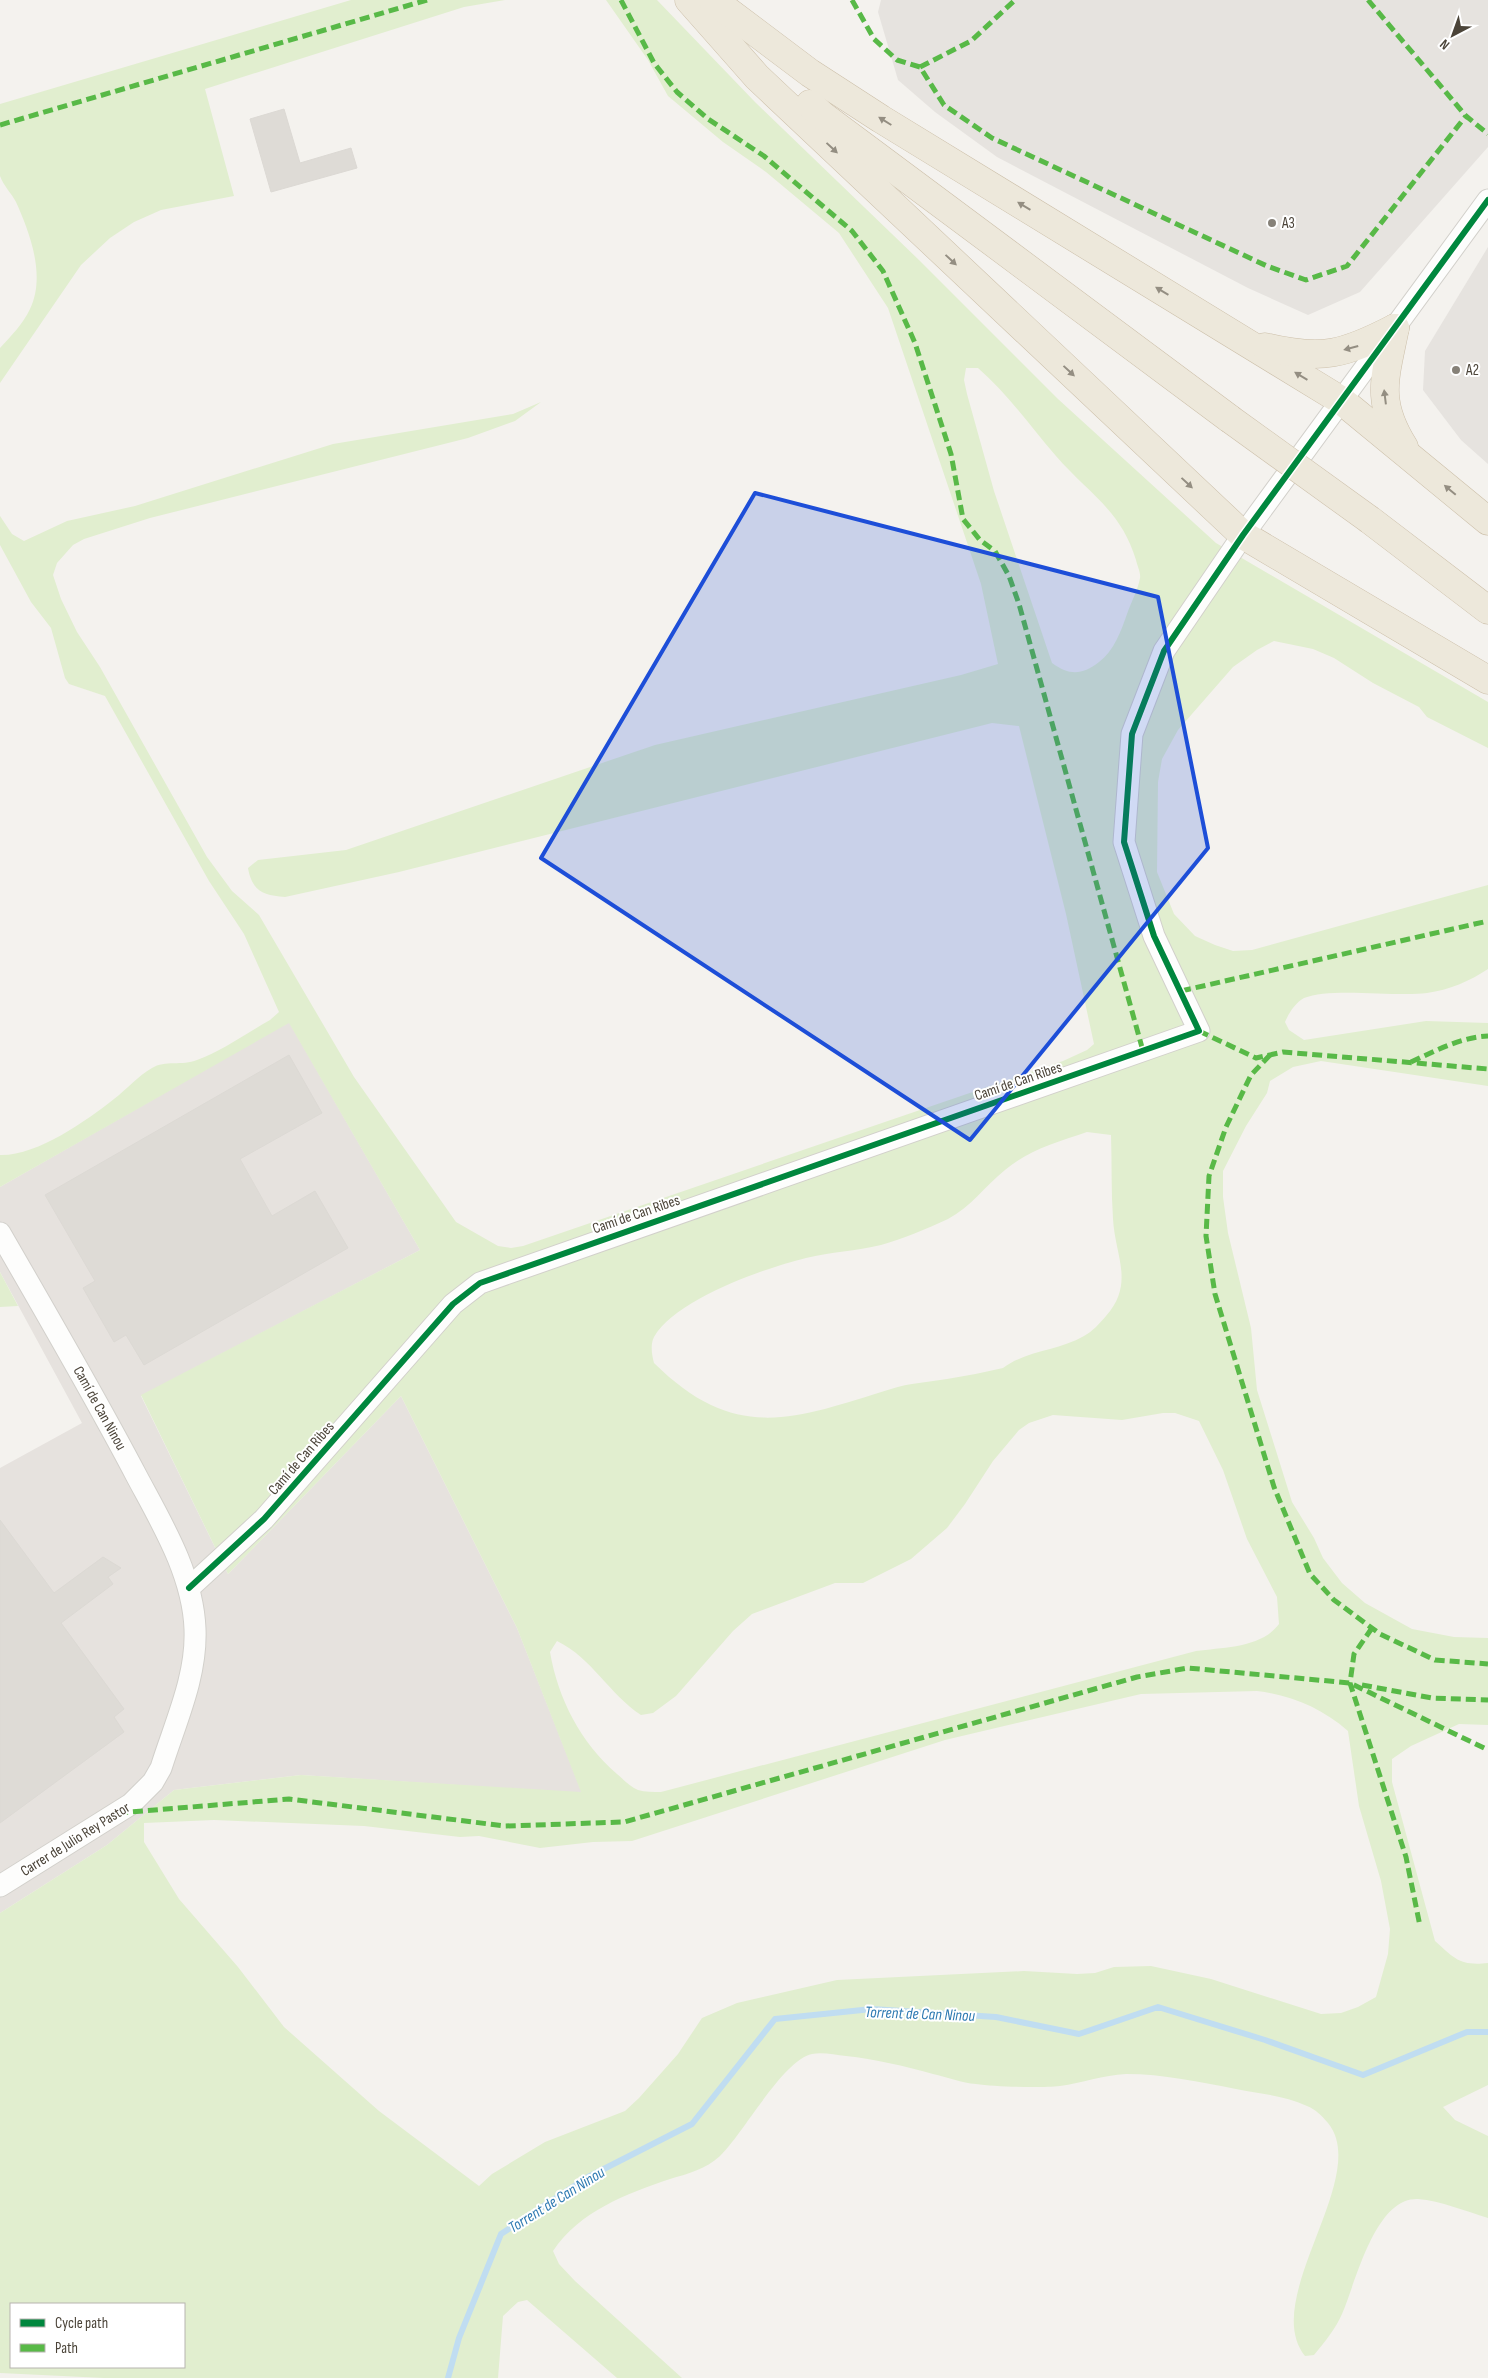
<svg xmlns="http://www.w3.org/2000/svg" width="1488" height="2378" viewBox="0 0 1488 2378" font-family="'Sofia Sans Condensed',sans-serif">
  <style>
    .industrial { fill: #e6e2de }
    .green { fill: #e1eecf; fill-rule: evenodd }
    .parking { fill: #e6e3df }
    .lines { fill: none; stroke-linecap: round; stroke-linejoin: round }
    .stream { stroke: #c0ddf1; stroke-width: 6 }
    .building { fill: #dedbd6; stroke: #dcd9d4 }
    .street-casing { stroke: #d2d0cb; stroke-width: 23 }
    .highway-casing { stroke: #ccbfa9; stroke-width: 29 }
    .street { stroke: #fdfdfc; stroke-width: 21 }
    .highway { stroke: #ede8db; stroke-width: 28 }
    .highway-bridge-casing { stroke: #ccbfa9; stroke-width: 29; stroke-linecap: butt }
    .highway-bridge { stroke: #ede8db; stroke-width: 28 }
    .quiet { stroke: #58b947; stroke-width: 5; stroke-dasharray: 10 5; stroke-linecap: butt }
    .cycleway-casing { stroke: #fff; stroke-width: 9 }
    .cycleway { stroke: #00873e; stroke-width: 6 }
    .oneway { fill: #948e82 }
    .marked { fill: #1d4ed8; fill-opacity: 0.2; stroke: #1d4ed8; stroke-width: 4; stroke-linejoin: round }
    .poi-dot { fill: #868178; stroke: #fff; stroke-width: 2 }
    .labels { text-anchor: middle; stroke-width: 4; stroke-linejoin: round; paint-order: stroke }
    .poi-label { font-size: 15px; fill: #4b4439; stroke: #fff; text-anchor: start }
    .street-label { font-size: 15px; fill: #4b4439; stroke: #fff }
    .water-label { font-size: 16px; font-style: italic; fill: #2e7ab2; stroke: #fff }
  </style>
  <rect width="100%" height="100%" fill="#f4f2ee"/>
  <polygon class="industrial" points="289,1022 420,1250 141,1396 228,1574 401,1396 517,1628 582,1793 301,1775 174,1790 107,1845 0,1913 0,1468 82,1423 0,1272 0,1187"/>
  <g class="green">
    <path d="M351 0H505L464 7 205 89 234 196 161 210 134 222 110 238 81 265 0 383V348C11 336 23 324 30 309 46 276 30 233 16 202 12 194 3 185 0 176 0 167 0 117 0 104Z"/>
    <path d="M606 0H657L755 102 919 260 1058 399 1216 543 1488 702V748L1427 717 1419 707 1373 683 1334 658 1313 649 1274 641 1257 650 1233 667 1178 730 1162 759 1158 782 1157 872 1174 914 1195 936 1215 945 1233 951 1252 950 1488 885V969C1470 981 1449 990 1427 993 1395 997 1330 987 1304 998 1295 1003 1289 1013 1285 1022L1289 1030 1304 1040 1426 1021 1488 1023V1086L1321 1061 1293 1067 1270 1081 1267 1093 1246 1126 1223 1171V1197L1228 1233 1251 1328 1257 1390 1292 1502 1314 1538 1323 1558 1342 1583 1365 1603 1412 1629 1454 1637 1488 1638V1725L1459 1724 1411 1746 1392 1759V1782L1435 1941C1455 1959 1460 1966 1488 1963V2085L1443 2107 1455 2120 1488 2136V2218C1465 2211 1441 2201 1418 2199 1375 2197 1356 2282 1342 2314 1336 2328 1324 2343 1314 2355L1305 2356C1259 2299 1372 2177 1328 2123 1322 2116 1315 2109 1307 2106 1284 2095 1260 2094 1236 2089 1200 2082 1163 2074 1126 2074 1103 2075 1082 2083 1060 2086 1041 2088 996 2087 976 2084 962 2083 947 2077 933 2074 904 2066 875 2059 846 2056 835 2055 823 2052 812 2054 783 2060 743 2134 720 2156 706 2169 687 2174 670 2179 626 2194 580 2211 553 2251L559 2264 575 2281 682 2378H617L527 2300 518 2302 503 2316 498 2378H104L0 2373V1913L107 1845 174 1790 301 1775 581 1792 517 1628 401 1396 228 1574 141 1395 420 1250 289 1023 0 1187V1155C37 1156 86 1121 114 1099 127 1089 138 1076 152 1068 165 1060 182 1066 197 1060 220 1052 247 1033 270 1020L279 1012 244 934 209 881 105 696 69 684 65 678 51 628 31 602 0 545V516L12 534 24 541 67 521 135 506 333 444 513 414 541 402 515 421 468 438 150 518 84 539 73 545 57 563 53 575 61 599 77 632 100 667 207 857 232 891 259 915 354 1077 456 1222 498 1246 511 1248 523 1246 1063 1061 1087 1050 1094 1044 1066 914 1019 726 992 723 399 872 285 897C263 895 252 891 248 868L258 860 346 850 655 745 961 675 998 664 981 584 888 308 839 233 766 172 723 142 668 96 648 60ZM966 368H978C1008 394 1030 426 1056 456 1088 493 1121 510 1136 560 1137 565 1141 573 1140 578 1138 590 1131 602 1127 614 1121 631 1114 651 1099 662 1082 675 1070 676 1052 663L994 491 967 394 964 380ZM1087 1132 1111 1135C1112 1163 1111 1191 1113 1219 1115 1256 1135 1283 1106 1316 1099 1324 1093 1331 1084 1336 1058 1351 1027 1350 1003 1368 985 1372 966 1376 947 1379 929 1382 909 1383 891 1389 794 1419 736 1444 654 1363 652 1355 650 1345 654 1337 676 1299 765 1268 806 1258 831 1252 856 1251 881 1245 903 1239 926 1229 948 1219 971 1207 985 1186 1005 1170 1029 1150 1057 1142 1087 1132ZM1163 1413H1175L1199 1421 1223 1470 1247 1539 1277 1597 1279 1624C1261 1648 1224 1647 1196 1651L661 1792C653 1792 645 1792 638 1790 630 1787 623 1779 617 1774 581 1743 558 1699 550 1652L557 1641C592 1658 609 1694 641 1715L653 1713 676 1696 733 1631 752 1614 835 1583H863L911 1559 947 1528 965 1504 993 1461 1019 1430 1029 1423 1053 1415 1122 1420ZM1257 1691C1291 1695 1322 1708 1348 1731L1359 1806 1381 1881 1390 1929 1388 1954 1376 1997 1358 2007 1341 2013 1321 2014 1211 1979 1151 1966 1114 1967 1095 1973 1077 1974 1024 1971 837 1980 737 2003 702 2018 678 2054 639 2098 625 2111 545 2142 492 2174 479 2186 379 2111 284 2027 238 1967 179 1899 144 1842V1823L214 1820 364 1826 460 1837 479 1836 540 1848 593 1842 632 1841 945 1740 1141 1694ZM11 2304H184V2367H11Z"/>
    <polygon points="0,1272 18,1306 0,1307"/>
  </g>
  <g class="parking">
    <polygon points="881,0 1488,0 1488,147 1360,292 1308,315 1248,288 997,157 935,112 898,80 878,12"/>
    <polygon points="1488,247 1488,464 1461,440 1423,390 1425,351"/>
  </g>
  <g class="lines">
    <polyline class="stream" points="448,2378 459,2338 501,2234 588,2177 692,2124 775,2019 872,2009 996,2017 1079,2034 1158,2007 1265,2040 1363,2075 1467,2032 1488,2032"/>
  </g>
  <g class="building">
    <polygon points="284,109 300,163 351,148 357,168 271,192 250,119"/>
    <polygon points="289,1055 322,1113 240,1159 272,1216 315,1191 348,1248 144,1365 126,1335 114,1342 83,1288 95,1281 45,1195"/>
    <polygon points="0,1520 54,1593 103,1557 121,1568 108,1577 113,1584 61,1623 124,1709 114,1717 124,1732 0,1823"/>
  </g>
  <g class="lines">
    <defs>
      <g id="street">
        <path d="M0 1233C46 1313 93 1393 136 1475 161 1522 193 1574 195 1629 197 1677 175 1723 161 1768L153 1782 131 1804 0 1886"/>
        <polyline points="189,1588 264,1519 453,1304 480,1283 1199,1031 1154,936 1124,842 1132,734 1164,651 1243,535 1488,200"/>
      </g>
      <g id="highway">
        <polyline points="689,0 757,77 1243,535 1488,680"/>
        <polyline points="713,0 810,73 881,119 1342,401 1488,521"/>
        <polyline points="810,104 823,116 1230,419"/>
        <path d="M1395 328C1385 378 1375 401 1404 447"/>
        <path d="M1265 347C1322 361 1345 354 1395 328"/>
        <polyline points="1370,520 1488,610"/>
      </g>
    </defs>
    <use href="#street" class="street-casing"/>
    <use href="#highway" class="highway-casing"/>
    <use href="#street" class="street"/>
    <use href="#highway" class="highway"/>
    <defs>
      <polyline id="highway-bridge" points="1230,419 1370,520"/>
    </defs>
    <use href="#highway-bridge" class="highway-bridge-casing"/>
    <use href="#highway-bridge" class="highway-bridge"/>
    <g class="quiet">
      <polyline points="621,0 654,63 677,92 708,119 764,156 852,231 883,271 915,343 951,454 963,519 980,540 995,551 1009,576 1019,604 1143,1051"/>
      <polyline points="852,0 874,39 897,60 920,67 944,105 992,138 1267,266 1306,280 1347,266 1466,116"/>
      <polyline points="1368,0 1466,116 1488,134"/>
      <polyline points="920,67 971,41 1015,0"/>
      <polyline points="0,125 427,0"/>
      <polyline points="1181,991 1488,921"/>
      <polyline points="1199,1031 1256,1058 1283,1052 1488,1069"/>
      <polyline points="1270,1055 1251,1075 1226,1127 1209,1176 1206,1236 1215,1294 1274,1487 1310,1574 1334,1600 1380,1634 1435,1660 1488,1664"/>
      <path d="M1411 1062C1435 1051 1461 1037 1488 1036"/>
      <polyline points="1372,1628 1354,1654 1350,1683 1406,1857 1420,1926"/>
      <polyline points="1362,1685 1432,1698 1488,1700"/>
      <polyline points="118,1813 289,1799 505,1826 624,1822 1137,1677 1188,1668 1350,1683 1488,1750"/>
    </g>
    <defs>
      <polyline id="cycleway" points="189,1588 264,1519 453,1304 480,1283 1199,1031 1154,936 1124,842 1132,734 1164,651 1243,535 1488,200"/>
    </defs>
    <use href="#cycleway" class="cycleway-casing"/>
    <use href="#cycleway" class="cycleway"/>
  </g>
  <defs><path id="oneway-solid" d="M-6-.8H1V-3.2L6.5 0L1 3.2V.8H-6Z" transform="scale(1.25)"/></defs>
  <g class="oneway">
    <use href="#oneway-solid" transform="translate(885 121) rotate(-148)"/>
    <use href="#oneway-solid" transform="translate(832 148) rotate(43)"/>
    <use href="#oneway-solid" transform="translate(1024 206) rotate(-149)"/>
    <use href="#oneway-solid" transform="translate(951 260) rotate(43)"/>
    <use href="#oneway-solid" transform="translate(1162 291) rotate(-149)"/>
    <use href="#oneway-solid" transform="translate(1351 348) rotate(165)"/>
    <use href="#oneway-solid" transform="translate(1069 371) rotate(43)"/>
    <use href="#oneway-solid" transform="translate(1301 376) rotate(-149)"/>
    <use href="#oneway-solid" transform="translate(1385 397) rotate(-97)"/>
    <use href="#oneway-solid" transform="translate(1187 483) rotate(43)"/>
    <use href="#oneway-solid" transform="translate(1450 490) rotate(-140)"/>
  </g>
  <path class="marked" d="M755 493 1158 597 1208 848 970 1140 541 858Z"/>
  <g class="poi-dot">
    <circle cx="1272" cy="223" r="5"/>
    <circle cx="1456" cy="370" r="5"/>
  </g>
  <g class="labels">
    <g class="poi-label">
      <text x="1282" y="228">A3</text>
      <text x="1466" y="375">A2</text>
    </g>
    <g class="street-label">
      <text transform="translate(1018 1081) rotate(-19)" y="5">Camí de Can Ribes</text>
      <text transform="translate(636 1214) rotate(-19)" y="5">Camí de Can Ribes</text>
      <text transform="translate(100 1408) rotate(61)" y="5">Camí de Can Ninou</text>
      <text transform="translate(301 1458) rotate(-49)" y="5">Camí de Can Ribes</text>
      <text transform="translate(75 1839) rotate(-32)" y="5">Carrer de Julio Rey Pastor</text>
    </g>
    <g class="water-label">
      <text transform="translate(920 2013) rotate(2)" y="6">Torrent de Can Ninou</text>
      <text transform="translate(556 2199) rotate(-32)" y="6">Torrent de Can Ninou</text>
    </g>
  </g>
  <rect x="10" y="2303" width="175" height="65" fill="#ffffff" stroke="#b7b4b0"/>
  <rect x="20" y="2319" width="25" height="8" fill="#00873e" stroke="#b7b4b0"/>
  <text x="55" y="2328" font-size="15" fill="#4b4439">Cycle path</text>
  <rect x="20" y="2344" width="25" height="8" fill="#58b947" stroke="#b7b4b0"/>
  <text x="55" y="2353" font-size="15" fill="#4b4439">Path</text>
  <g transform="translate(1453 35) rotate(221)" stroke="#ffffff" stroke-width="4" paint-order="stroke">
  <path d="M0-4L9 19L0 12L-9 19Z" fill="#4b4439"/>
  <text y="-8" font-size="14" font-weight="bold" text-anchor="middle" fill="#4b4439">N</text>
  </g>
</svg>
